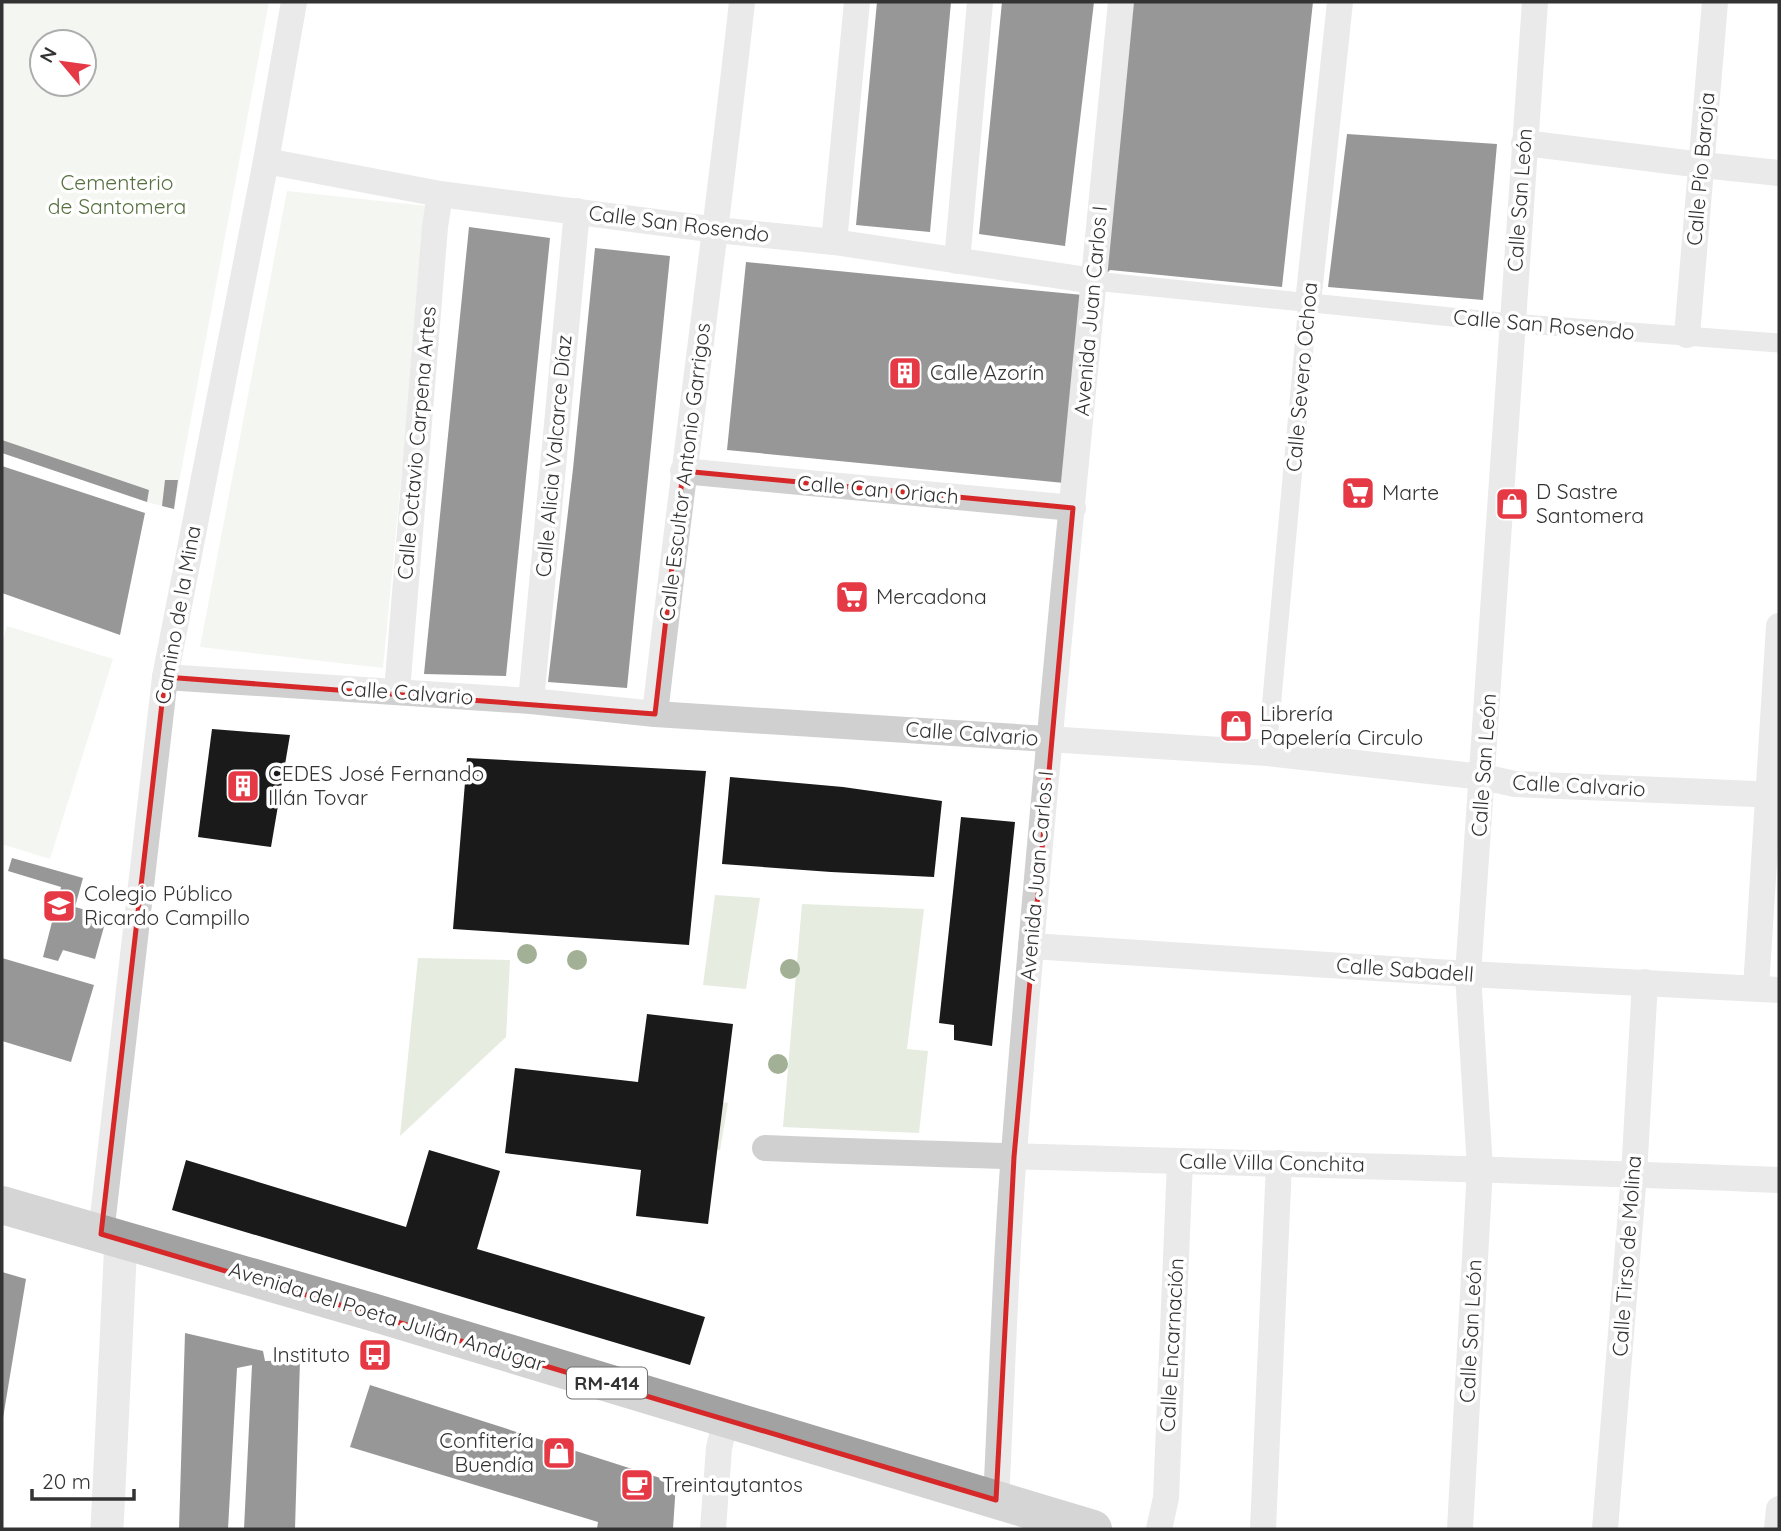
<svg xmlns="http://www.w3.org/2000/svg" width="1781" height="1531" viewBox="0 0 1781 1531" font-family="Quicksand,sans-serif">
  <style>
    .green { fill: #e6ecdf; fill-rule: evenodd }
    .building { fill: #1a1a1a }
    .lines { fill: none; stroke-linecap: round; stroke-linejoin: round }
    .pedestrian { stroke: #d0d0d0; stroke-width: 19 }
    .minor { stroke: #d0d0d0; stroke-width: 26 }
    .tertiary { stroke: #d0d0d0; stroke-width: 33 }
    .trunk { stroke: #a2a2a2; stroke-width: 38 }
    .tree { fill: #a2b095 }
    .marked { fill: none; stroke: #d62828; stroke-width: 5; stroke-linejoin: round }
    .labels { text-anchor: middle; stroke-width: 7; stroke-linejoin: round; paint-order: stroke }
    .shield { fill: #fff; stroke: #707070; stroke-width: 2 }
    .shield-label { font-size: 19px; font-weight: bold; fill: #333 }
    .street-label { font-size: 21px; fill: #333; stroke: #fff }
    .park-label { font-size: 21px; fill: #56703f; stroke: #fff }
    .poi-label { font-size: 21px; fill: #333; stroke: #fff; text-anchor: start }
  </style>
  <rect width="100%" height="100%" fill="#fff"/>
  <g class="green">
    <path d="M2 2H269L174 509 147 502 2 453ZM42 42H84V84H42Z"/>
    <polygon points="287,191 427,206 383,668 200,647"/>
    <polygon points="7,626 113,659 50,859 2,844 2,643"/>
    <polygon points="715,895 760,898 746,989 703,985"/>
    <polygon points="802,904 924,909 907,1049 928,1051 919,1133 783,1127"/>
    <polygon points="418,958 510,960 506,1037 400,1136"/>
    <polygon points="715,1101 728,1103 720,1150 710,1148"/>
  </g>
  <g class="building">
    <polygon points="877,2 951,2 930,232 856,225"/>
    <polygon points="1002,2 1094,2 1065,246 979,234"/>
    <polygon points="1132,2 1313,2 1282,287 1110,270 1105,275"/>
    <polygon points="1347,134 1497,144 1483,300 1328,287"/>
    <polygon points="469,227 550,238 506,676 424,674"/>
    <polygon points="595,248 670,256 627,688 548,682 573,469"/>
    <polygon points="746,262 1083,295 1064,483 727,450"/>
    <polygon points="2,440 149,490 147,502 2,453"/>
    <polygon points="2,466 145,513 120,635 2,593"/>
    <polygon points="165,480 178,480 174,509 162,506"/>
    <polygon points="212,729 290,735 271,847 198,837"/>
    <polygon points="467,758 706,771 689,945 453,929"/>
    <polygon points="730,777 843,787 942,801 934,877 831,872 722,864"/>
    <polygon points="961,817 1015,822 992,1046 954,1040 954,1025 939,1023"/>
    <polygon points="12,858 83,878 75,907 107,916 95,959 63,950 58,961 43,957 61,887 8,871"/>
    <polygon points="2,958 94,985 71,1062 2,1041"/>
    <polygon points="647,1014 733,1024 708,1224 636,1216 641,1170 505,1153 515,1068 638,1082"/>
    <polygon points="429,1150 500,1171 477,1249 705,1317 690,1365 172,1210 186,1160 406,1227"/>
    <polygon points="2,1272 26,1279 3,1418 2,1418"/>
    <polygon points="185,1333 263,1351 265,1361 300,1360 295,1529 244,1529 252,1365 237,1368 228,1529 179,1529"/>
    <polygon points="370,1385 676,1483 673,1529 597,1529 598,1522 350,1447"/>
  </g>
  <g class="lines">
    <g class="pedestrian">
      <polyline points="1094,281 1511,323 1779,343"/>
      <polyline points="1267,753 1308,303"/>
    </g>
    <g class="minor">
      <polyline points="1524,143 1702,165 1779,173"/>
      <polyline points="266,161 440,194 717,230 834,242 1094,281"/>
      <polyline points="834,242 857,2"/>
      <polyline points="957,261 980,2"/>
      <polyline points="1308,303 1340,2"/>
      <polyline points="1687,335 1715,2"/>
      <polyline points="683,471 1073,508"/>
      <polyline points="165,677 531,701 655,714 1267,753 1483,777 1515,784 1779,795"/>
      <polyline points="397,691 435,227 440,194"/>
      <polyline points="531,701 577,211"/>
      <path d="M655 714C682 477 716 240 742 2"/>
      <polyline points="1031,946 1468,974 1779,990"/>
      <polyline points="1756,988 1779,626"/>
      <path d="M765 1148C1103 1161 1441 1166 1779 1180"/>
      <polyline points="101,1234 165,677 266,161 294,2"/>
      <path d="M996 1500C1002 1384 1005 1268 1014 1153 1044 769 1084 385 1121 2"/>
      <polyline points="713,1529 719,1448 726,1419"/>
      <polyline points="1159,1529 1166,1498 1180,1161"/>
      <polyline points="1263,1529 1279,1163"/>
      <polyline points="1460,1529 1480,1168 1468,974 1535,2"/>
      <polyline points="1605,1529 1634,1174 1645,982"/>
      <polyline points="1777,1529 1779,1509"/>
    </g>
    <polyline class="tertiary" points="107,1529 121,1239"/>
    <polyline class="trunk" points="2,1205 372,1312 1093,1529"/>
  </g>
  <g class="tree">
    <circle cx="527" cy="954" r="10"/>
    <circle cx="577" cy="960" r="10"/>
    <circle cx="790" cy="969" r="10"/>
    <circle cx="778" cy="1064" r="10"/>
  </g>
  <path d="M0 0H1781V1531H0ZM683 471 1073 508 1014 1157 996 1500 101 1234 165 677 655 714Z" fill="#fff" fill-opacity=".55" fill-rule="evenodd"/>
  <path class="marked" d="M683 471 1073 508 1014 1157 996 1500 101 1234 165 677 655 714Z"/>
  <defs>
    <symbol id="building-square" viewBox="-11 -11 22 22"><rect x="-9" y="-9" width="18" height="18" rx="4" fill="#e63946" stroke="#fff"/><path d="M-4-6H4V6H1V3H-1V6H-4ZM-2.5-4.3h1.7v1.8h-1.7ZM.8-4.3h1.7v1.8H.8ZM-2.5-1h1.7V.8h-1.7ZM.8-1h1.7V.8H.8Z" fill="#fff"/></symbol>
    <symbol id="supermarket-square" viewBox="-11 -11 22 22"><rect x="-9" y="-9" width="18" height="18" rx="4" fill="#e63946" stroke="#fff"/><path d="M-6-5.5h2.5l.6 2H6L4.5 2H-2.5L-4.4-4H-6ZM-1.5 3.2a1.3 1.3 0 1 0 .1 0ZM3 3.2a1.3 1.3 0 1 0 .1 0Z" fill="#fff"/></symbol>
    <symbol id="shop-square" viewBox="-11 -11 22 22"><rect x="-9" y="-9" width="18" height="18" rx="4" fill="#e63946" stroke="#fff"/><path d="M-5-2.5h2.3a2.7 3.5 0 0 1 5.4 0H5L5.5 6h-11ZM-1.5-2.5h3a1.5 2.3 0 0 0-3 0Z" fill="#fff"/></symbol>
    <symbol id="school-square" viewBox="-11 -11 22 22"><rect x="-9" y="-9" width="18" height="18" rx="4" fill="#e63946" stroke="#fff"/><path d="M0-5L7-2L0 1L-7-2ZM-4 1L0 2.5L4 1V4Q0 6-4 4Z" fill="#fff"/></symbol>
    <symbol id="bus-square" viewBox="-11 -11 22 22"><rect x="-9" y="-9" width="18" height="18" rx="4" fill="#e63946" stroke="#fff"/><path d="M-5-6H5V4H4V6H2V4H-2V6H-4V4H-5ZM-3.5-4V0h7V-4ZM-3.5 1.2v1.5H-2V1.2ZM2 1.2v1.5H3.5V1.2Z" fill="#fff"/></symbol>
    <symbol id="cafe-square" viewBox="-11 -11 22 22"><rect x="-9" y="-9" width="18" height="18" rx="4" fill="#e63946" stroke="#fff"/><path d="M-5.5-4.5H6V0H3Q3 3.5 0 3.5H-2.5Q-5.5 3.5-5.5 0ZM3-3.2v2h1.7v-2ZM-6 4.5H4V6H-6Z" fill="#fff"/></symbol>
  </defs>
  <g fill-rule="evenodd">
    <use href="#building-square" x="886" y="354" width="38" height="38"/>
    <use href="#supermarket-square" x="1339" y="474" width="38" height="38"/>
    <use href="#shop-square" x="1493" y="485" width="38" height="38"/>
    <use href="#supermarket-square" x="833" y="578" width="38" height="38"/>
    <use href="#shop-square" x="1217" y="707" width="38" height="38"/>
    <use href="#building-square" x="224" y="767" width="38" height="38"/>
    <use href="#school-square" x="40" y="887" width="38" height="38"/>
    <use href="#bus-square" x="356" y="1336" width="38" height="38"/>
    <use href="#shop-square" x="540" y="1434" width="38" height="38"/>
    <use href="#cafe-square" x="618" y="1466" width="38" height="38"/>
  </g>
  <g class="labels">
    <rect class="shield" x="567" y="1367.5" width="80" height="31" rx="5"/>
    <g class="shield-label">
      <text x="607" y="1390">RM-414</text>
    </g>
    <g class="street-label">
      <text transform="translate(1701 169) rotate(-85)" y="7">Calle Pío Baroja</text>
      <text transform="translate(1520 200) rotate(-86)" y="7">Calle San León</text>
      <text transform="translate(679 224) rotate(7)" y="7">Calle San Rosendo</text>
      <text transform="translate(1091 311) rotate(-85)" y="7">Avenida Juan Carlos I</text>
      <text transform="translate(1544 325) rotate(5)" y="7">Calle San Rosendo</text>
      <text transform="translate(1302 377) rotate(-85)" y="7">Calle Severo Ochoa</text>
      <text transform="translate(417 443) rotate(-85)" y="7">Calle Octavio Carpena Artes</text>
      <text transform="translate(554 456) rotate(-85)" y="7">Calle Alicia Valcarce Díaz</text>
      <text transform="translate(685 472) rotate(-83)" y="7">Calle Escultor Antonio Garrigos</text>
      <text transform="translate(878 490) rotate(5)" y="7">Calle Can Oriach</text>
      <text transform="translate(178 615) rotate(-80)" y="7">Camino de la Mina</text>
      <text transform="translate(407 693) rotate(4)" y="7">Calle Calvario</text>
      <text transform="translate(972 734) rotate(4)" y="7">Calle Calvario</text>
      <text transform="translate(1484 765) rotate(-86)" y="7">Calle San León</text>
      <text transform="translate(1579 786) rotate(3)" y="7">Calle Calvario</text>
      <text transform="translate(1037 876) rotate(-85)" y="7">Avenida Juan Carlos I</text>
      <text transform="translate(1405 970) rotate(4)" y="7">Calle Sabadell</text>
      <text transform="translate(1272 1163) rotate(1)" y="7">Calle Villa Conchita</text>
      <text transform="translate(1627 1256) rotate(-86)" y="7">Calle Tirso de Molina</text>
      <text transform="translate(387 1317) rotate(17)" y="7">Avenida del Poeta Julián Andúgar</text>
      <text transform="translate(1471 1331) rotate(-87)" y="7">Calle San León</text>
      <text transform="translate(1172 1345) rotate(-87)" y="7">Calle Encarnación</text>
    </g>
    <g class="park-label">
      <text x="117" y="190">Cementerio<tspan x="117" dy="24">de Santomera</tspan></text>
    </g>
    <g class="poi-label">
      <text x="930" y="380">Calle Azorín</text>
      <text x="1536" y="499">D Sastre<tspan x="1536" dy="24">Santomera</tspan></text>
      <text x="1382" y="500">Marte</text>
      <text x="876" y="604">Mercadona</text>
      <text x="1260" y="721">Librería<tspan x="1260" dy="24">Papelería Circulo</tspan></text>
      <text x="268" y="781">CEDES José Fernando<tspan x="268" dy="24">Illán Tovar</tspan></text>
      <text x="84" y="901">Colegio Público<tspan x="84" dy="24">Ricardo Campillo</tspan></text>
      <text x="350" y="1362" text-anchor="end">Instituto</text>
      <text x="534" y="1448" text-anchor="end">Confitería<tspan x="534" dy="24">Buendía</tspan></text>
      <text x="662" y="1492">Treintaytantos</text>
    </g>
  </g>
  <rect width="1781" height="1531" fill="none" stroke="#333333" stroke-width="7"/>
  <g transform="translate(63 63) rotate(299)"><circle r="33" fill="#ffffff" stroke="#adadad" stroke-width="2"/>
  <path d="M0-5L12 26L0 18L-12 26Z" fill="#e63946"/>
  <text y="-10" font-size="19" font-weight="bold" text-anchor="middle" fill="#333333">N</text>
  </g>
  <path d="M32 1489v10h102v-10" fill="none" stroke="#333333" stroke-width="3.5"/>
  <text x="42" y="1489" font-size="21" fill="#333333" stroke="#ffffff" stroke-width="5" paint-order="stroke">20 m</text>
</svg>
